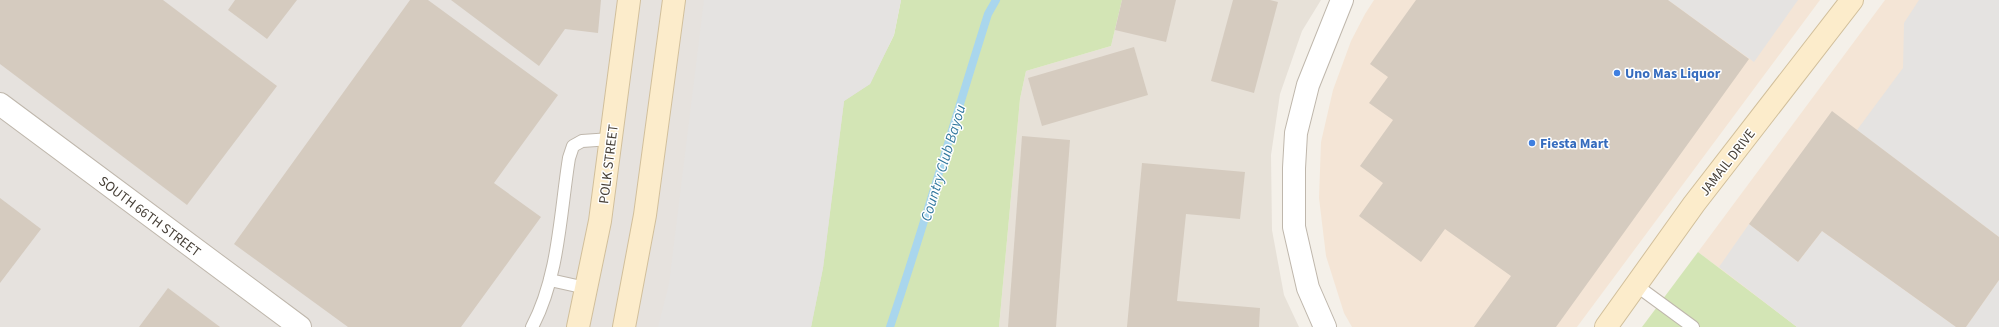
<svg xmlns="http://www.w3.org/2000/svg" width="1999" height="327" viewBox="0 0 1999 327" font-family="'Source Sans 3',sans-serif">
  <style>
    .residential { fill: #e7e1d8 }
    .commercial { fill: #f4e5d6 }
    .industrial { fill: #e6e2de }
    .green { fill: #d3e5b5 }
    .parking { fill: #e5e3e1 }
    .lines { fill: none; stroke-linecap: round; stroke-linejoin: round }
    .stream { stroke: #a9d6ed; stroke-width: 8 }
    .building { fill: #d5cbbf }
    .lane-casing { stroke: #bfb7ac; stroke-width: 14 }
    .street-casing { stroke: #bfb7ac; stroke-width: 24 }
    .secondary-casing { stroke: #d1bf9b; stroke-width: 24 }
    .lane { stroke: #fff; stroke-width: 12 }
    .street { stroke: #fff; stroke-width: 22 }
    .secondary { stroke: #fceccb; stroke-width: 22 }
    .shop-dot { fill: #3f7fe0; stroke: #fff; stroke-width: 1.5 }
    .labels { text-anchor: middle; stroke-width: 3; stroke-linejoin: round; paint-order: stroke }
    .shop-label { font-size: 14px; font-weight: bold; fill: #366cbe; stroke: #fff; text-anchor: start }
    .street-label { font-size: 14px; fill: #474038; stroke: #fff }
    .water-label { font-size: 15px; font-style: italic; fill: #32789e; stroke: #fff }
  </style>
  <rect width="100%" height="100%" fill="#f4f0e9"/>
  <polygon class="residential" points="1122,0 1321,0 1302,31 1280,94 1271,155 1272,230 1284,295 1299,327 999,327 1020,99 1026,71 1111,46"/>
  <g class="commercial">
    <polygon points="1374,0 1820,0 1577,327 1352,327 1344,313 1326,256 1319,198 1321,142 1333,90 1351,41 1365,14"/>
    <polygon points="1885,0 1999,0 1999,327 1797,327 1698,252"/>
  </g>
  <polygon class="industrial" points="0,0 901,0 811,327 0,327"/>
  <g class="green">
    <polygon points="901,0 1122,0 1111,46 1026,71 1020,99 999,327 811,327 823,268 844,101 870,84 894,35"/>
    <polygon points="1698,252 1797,327 1642,327"/>
  </g>
  <g class="parking">
    <polygon points="704,0 901,0 894,35 870,84 844,101 823,268 811,327 658,327 669,284"/>
    <polygon points="1668,0 1798,0 1754,62"/>
    <polygon points="1919,0 1999,0 1999,237 1857,130 1903,68 1904,23"/>
    <polygon points="1749,224 1798,262 1822,231 1956,327 1797,327 1719,267"/>
    <polygon points="1999,280 1999,327 1966,327"/>
  </g>
  <g class="lines">
    <path class="stream" d="M890 327C925 223 955 118 988 14L996 0"/>
  </g>
  <g class="building">
    <polygon points="0,0 163,0 277,86 187,205 0,64"/>
    <polygon points="235,0 297,0 267,39 228,10"/>
    <polygon points="410,0 428,0 558,95 494,183 541,217 461,327 348,327 234,244"/>
    <polygon points="451,0 601,0 598,33 565,29 539,66"/>
    <polygon points="1122,0 1176,0 1166,42 1115,30"/>
    <polygon points="1233,0 1270,0 1278,2 1254,93 1211,81"/>
    <polygon points="1416,0 1668,0 1749,59 1556,327 1474,327 1511,276 1445,229 1421,262 1359,216 1383,183 1360,166 1393,120 1369,103 1388,77 1370,64"/>
    <polygon points="1134,47 1148,95 1042,126 1028,78"/>
    <polygon points="1832,111 1999,237 1999,280 1966,327 1956,327 1822,231 1798,262 1749,224"/>
    <polygon points="1022,136 1070,140 1056,327 1008,327"/>
    <polygon points="1142,163 1245,172 1240,219 1186,214 1177,301 1260,308 1259,327 1127,327"/>
    <polygon points="0,198 41,229 0,283"/>
    <polygon points="168,288 220,327 139,327"/>
  </g>
  <g class="lines">
    <defs>
      <g id="lane">
        <polyline points="550,280 586,288"/>
        <polyline points="1637,286 1693,327"/>
        <path d="M532 327C559 276 560 214 569 158L573 146 582 141 611 139"/>
      </g>
      <g id="street">
        <polyline points="0,104 300,327"/>
        <polyline points="1325,327 1308,288 1294,227 1294,168 1296,133 1308,85 1342,0"/>
      </g>
      <g id="secondary">
        <polyline points="578,327 600,221 629,0"/>
        <polyline points="624,327 645,215 674,0"/>
        <polyline points="1606,327 1694,204 1852,0"/>
      </g>
    </defs>
    <use href="#lane" class="lane-casing"/>
    <use href="#street" class="street-casing"/>
    <use href="#secondary" class="secondary-casing"/>
    <use href="#lane" class="lane"/>
    <use href="#street" class="street"/>
    <use href="#secondary" class="secondary"/>
  </g>
  <g class="shop-dot">
    <circle cx="1617" cy="73" r="4"/>
    <circle cx="1532" cy="143" r="4"/>
  </g>
  <g class="labels">
    <g class="shop-label">
      <text x="1625" y="78">Uno Mas Liquor</text>
      <text x="1540" y="148">Fiesta Mart</text>
    </g>
    <g class="street-label">
      <text transform="translate(1727 162) rotate(-52)" y="5">JAMAIL DRIVE</text>
      <text transform="translate(608 164) rotate(-83)" y="5">POLK STREET</text>
      <text transform="translate(150 216) rotate(37)" y="5">SOUTH 66TH STREET</text>
    </g>
    <g class="water-label">
      <text transform="translate(943 163) rotate(-73)" y="5">Country Club Bayou</text>
    </g>
  </g>
</svg>
